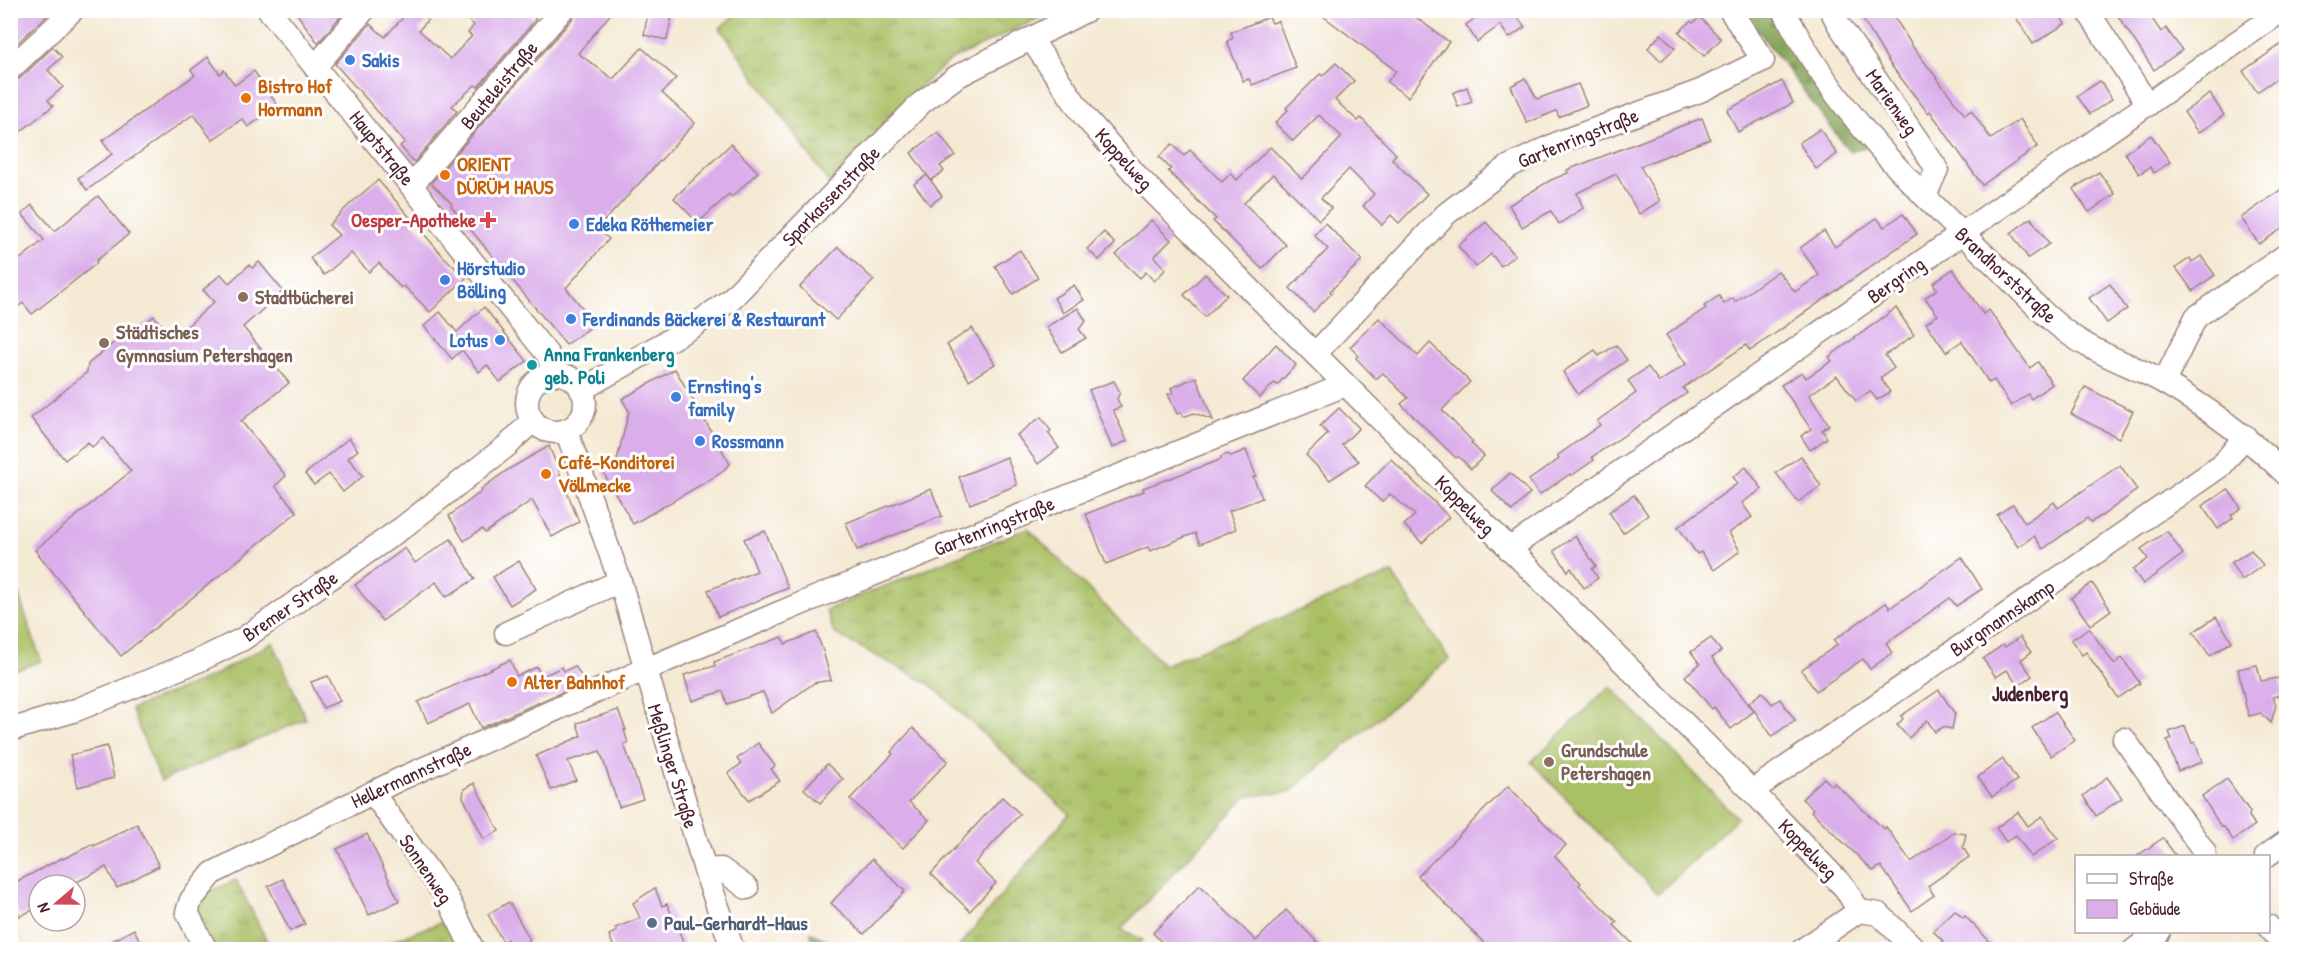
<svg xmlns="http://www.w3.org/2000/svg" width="2297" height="960" viewBox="0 0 2297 960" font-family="'Patrick Hand',sans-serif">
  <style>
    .grass { fill: url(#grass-tufts); stroke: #7a7048; stroke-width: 1.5 }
    .forest { fill: url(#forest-firs); stroke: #686242; stroke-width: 1.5 }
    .pitch { fill: #aac065; stroke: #7a7048; stroke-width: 1.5 }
    .building { fill: #daaeea }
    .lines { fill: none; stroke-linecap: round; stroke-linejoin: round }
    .minor-casing { stroke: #9f847f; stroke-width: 25 }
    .minor { stroke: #fff; stroke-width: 22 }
    .shop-dot { fill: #3f7fe0; stroke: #fff; stroke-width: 2 }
    .food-dot { fill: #e8710a; stroke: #fff; stroke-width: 2 }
    .health-dot { fill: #e0444e; stroke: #fff; stroke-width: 2 }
    .education-dot { fill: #8d6e63; stroke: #fff; stroke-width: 2 }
    .culture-dot { fill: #0f9aa8; stroke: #fff; stroke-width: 2 }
    .service-dot { fill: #5c6f8a; stroke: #fff; stroke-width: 2 }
    .labels { text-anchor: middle; stroke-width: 6; stroke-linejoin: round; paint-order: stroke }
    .shop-label { font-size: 20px; font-weight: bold; fill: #366cbe; stroke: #fff; text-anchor: start }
    .street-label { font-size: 20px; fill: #4a1f2b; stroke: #fff }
    .food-label { font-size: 20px; font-weight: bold; fill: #c56008; stroke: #fff; text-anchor: start }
    .health-label { font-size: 20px; font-weight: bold; fill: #be3a42; stroke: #fff; text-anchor: end }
    .education-label { font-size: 20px; font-weight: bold; fill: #785e54; stroke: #fff; text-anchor: start }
    .culture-label { font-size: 20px; font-weight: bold; fill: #0d838f; stroke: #fff; text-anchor: start }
    .service-label { font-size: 20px; font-weight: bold; fill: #4e5e75; stroke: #fff; text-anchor: start }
    .neighbourhood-label { font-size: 21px; font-weight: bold; fill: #4a1f2b; stroke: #fff }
  </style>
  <defs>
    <pattern id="grass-tufts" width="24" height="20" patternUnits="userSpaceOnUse" patternTransform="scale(1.5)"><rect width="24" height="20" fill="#aac065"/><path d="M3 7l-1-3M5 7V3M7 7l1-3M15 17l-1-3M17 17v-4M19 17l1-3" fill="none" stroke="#8c9b53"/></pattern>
    <pattern id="forest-firs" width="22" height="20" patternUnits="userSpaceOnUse" patternTransform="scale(1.5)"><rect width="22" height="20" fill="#87a65a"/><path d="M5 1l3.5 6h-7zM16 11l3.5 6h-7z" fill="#70874b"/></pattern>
  </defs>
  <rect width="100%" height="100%" fill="#fff"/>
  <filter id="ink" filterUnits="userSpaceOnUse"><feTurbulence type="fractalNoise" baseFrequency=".0167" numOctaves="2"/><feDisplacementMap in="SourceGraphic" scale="12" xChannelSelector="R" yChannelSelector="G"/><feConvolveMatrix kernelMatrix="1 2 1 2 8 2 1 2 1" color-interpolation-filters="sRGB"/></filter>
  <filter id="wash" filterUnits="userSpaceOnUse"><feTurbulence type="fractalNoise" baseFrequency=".008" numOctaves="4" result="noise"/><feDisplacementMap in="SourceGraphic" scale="24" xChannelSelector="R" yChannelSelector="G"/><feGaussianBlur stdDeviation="1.35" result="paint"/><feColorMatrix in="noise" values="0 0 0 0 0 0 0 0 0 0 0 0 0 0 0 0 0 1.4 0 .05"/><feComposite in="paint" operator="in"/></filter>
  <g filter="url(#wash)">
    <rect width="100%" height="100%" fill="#f4e9d3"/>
    <g class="grass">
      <polygon points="1051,10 1052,12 951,60 915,91 829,183 720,28 739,11"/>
      <polygon points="1028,528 1164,665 1392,573 1449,659 1290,792 1247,796 1121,929 1143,940 1130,949 957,949 1069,814 931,685 834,633 826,610"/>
      <polygon points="273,642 306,719 161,781 131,709 213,676"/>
      <polygon points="236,880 271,949 216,949 197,912 203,894"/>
      <polygon points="450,919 465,950 368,950"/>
    </g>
    <g class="forest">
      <polygon points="1743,11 1777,11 1868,146 1850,152"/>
      <polygon points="811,933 847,949 813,949"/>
    </g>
    <g class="pitch">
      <polygon points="11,573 41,661 11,672 10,672"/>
      <polygon points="1610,686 1737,818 1658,894 1531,762"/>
    </g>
    <g id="blocks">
      <g class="building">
        <polygon points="10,10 53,10 10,50"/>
        <polygon points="294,10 346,10 318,43"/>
        <polygon points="410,10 418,10 428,20 419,30 450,59 472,36 468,33 474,25 456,10 524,10 536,19 478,87 475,85 452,106 457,111 414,162 400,146 405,142 335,64 370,24 385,37"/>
        <polygon points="575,10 614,10 578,53 613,79 642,48 676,78 662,93 695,123 597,229 609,239 566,288 594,322 588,329 566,345 451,206 452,204 431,183 572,19"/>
        <polygon points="1315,10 1406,10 1449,42 1408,97 1387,82 1396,71"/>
        <polygon points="1486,10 1522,10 1516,15 1525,27 1509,38 1500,25 1477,42 1466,25"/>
        <polygon points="1857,10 1890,10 1913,47 1965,115 1971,110 1991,139 2020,119 2038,146 1982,185 1930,111 1928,113 1890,64"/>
        <polygon points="2011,10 2057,10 2065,24 2033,44"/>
        <polygon points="2114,10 2146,10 2161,32 2166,28 2182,50 2154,70"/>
        <polygon points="648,12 672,15 667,40 644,35"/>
        <polygon points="1269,17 1272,23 1278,21 1296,68 1252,85 1249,79 1243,81 1227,41 1233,38 1231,32"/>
        <polygon points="1700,17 1721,39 1704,56 1679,32 1691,21 1693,23"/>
        <polygon points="1661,34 1675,48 1661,61 1648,48"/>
        <polygon points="2286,41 2286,61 2278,67 2283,74 2257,92 2243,71"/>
        <polygon points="53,47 62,57 48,70 63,87 48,100 53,106 10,140 10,82 19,79"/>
        <polygon points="208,57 220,74 224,70 235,85 254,71 278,106 248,127 242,119 212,140 194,114 87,190 78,178 112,154 102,141 195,75 191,70"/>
        <polygon points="1336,63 1354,81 1335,100 1358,121 1361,118 1396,154 1392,159 1427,194 1399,223 1391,215 1382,225 1363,206 1374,194 1349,169 1321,198 1331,208 1319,220 1273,174 1244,203 1286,245 1262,269 1213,221 1216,219 1168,171 1171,169 1159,157 1172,144 1184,156 1190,150 1222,182 1231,173 1237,180 1270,147 1302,179 1342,137 1319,115 1293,141 1275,123 1288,110 1286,108 1320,74 1322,76"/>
        <polygon points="1525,78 1537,99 1578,84 1587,105 1559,117 1556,111 1527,123 1511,86"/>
        <polygon points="1782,81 1793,103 1738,132 1727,110"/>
        <polygon points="2100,81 2112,99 2090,114 2077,96"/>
        <polygon points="1467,87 1472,102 1458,107 1453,93"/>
        <polygon points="2210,94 2224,115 2198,133 2184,112"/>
        <polygon points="1702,118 1710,139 1640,166 1660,201 1639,214 1616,174 1577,193 1583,208 1559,224 1551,211 1522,227 1509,205 1551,180 1568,173 1567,170"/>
        <polygon points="1820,129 1837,154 1816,169 1799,143"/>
        <polygon points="938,132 955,155 940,166 944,171 931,180 927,175 942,196 930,205 914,184 927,175 911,153"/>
        <polygon points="2151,135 2170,162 2154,173 2150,167 2139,174 2125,153"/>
        <polygon points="731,144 758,172 732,197 729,194 698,223 674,198"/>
        <polygon points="2099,172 2115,194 2089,212 2073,189"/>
        <polygon points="378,180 442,255 466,278 430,312 404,286 401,288 379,263 369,272 351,253 324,275 310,258 339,235 329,225 350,204"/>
        <polygon points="2286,186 2286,226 2259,244 2241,218"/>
        <polygon points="98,196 129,234 96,261 97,263 32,314 23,303 10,313 10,267 44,240 22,214 32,205 55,231"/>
        <polygon points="1903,214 1917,234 1750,351 1746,345 1683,388 1687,393 1592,457 1594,460 1571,476 1570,474 1539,495 1529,480 1559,459 1557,456 1600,425 1597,421 1636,393 1628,381 1648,367 1659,382 1686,364 1666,335 1706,308 1704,306 1719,296 1724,304 1733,298 1735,302 1778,271 1795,292 1819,275 1800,248 1824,231 1835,247 1877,218 1884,227"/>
        <polygon points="2031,218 2049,244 2028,258 2011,233"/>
        <polygon points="1151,220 1171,240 1154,257 1166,269 1154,281 1146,272 1140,278 1116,255"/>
        <polygon points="1486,222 1515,255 1501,266 1491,254 1476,267 1458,246"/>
        <polygon points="1325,223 1362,260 1330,291 1332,293 1313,312 1290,288 1328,249 1314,235"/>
        <polygon points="1104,232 1115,244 1099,260 1087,249"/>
        <polygon points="838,247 874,280 836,320 800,287"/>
        <polygon points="1020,250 1038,278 1013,294 995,266"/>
        <polygon points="2201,256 2215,275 2193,291 2176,268 2190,258 2192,262"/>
        <polygon points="259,262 283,291 243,327 289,383 241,421 286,476 275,486 297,512 121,656 35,550 131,471 103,438 92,447 88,442 65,460 31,418 87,372 88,364 117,340 120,344 154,316 173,339 214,302 203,290 221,274 229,283 249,265 252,268"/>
        <polygon points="1953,269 1983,314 1989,310 2030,368 2038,362 2052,384 2031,399 2028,394 2011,406 1994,380 1989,383 1962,341 1946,352 1926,323 1938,315 1925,298 1937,289 1933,283"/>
        <polygon points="1205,274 1227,295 1205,317 1184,295"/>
        <polygon points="2110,284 2127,309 2107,323 2089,298"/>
        <polygon points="1074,285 1084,300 1063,313 1054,298"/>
        <polygon points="484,307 527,361 500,382 487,365 479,372 462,350 452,359 424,326 440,312 457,332"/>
        <polygon points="1078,308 1086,321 1079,329 1086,338 1062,352 1046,327"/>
        <polygon points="1896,308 1914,335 1885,355 1894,368 1880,378 1890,392 1877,400 1870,391 1856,401 1837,376 1809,395 1829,425 1822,430 1827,438 1810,450 1801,436 1811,429 1781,385 1802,372 1806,378 1832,361 1829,357"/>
        <polygon points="1379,318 1418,356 1430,343 1470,382 1442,410 1473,442 1471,443 1484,456 1471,469 1458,456 1456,458 1401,404 1408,398 1383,373 1376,379 1356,358 1358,355 1350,347"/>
        <polygon points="972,328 995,364 969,380 947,345"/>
        <polygon points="1276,344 1296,365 1277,385 1274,383 1260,398 1243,381"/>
        <polygon points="1616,345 1627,360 1578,394 1563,372 1595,350 1599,356"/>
        <polygon points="675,369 730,464 718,475 633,524 603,472 616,464 629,411 622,399"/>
        <polygon points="1196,377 1213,420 1194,413 1183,417 1181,412 1177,414 1168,394 1173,393 1171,388"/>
        <polygon points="1114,381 1120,392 1117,399 1121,407 1113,410 1127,441 1112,448 1089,390"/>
        <polygon points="2085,387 2133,411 2119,438 2071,414"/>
        <polygon points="1339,408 1359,428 1342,445 1359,461 1330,480 1306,455 1328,434 1320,426"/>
        <polygon points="1041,417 1051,431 1048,433 1059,448 1038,464 1017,435"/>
        <polygon points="349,438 358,450 348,458 363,476 343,492 329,474 314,485 305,474"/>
        <polygon points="549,446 579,522 552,537 532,500 485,533 482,529 464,541 449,516 482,491 481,489 509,469"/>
        <polygon points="1246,450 1256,476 1253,477 1262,498 1229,511 1236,529 1200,544 1195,533 1150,551 1148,547 1106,564 1086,514 1144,491 1143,488 1220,460 1221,457 1227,454 1231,456"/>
        <polygon points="1801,456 1821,486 1798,502 1776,473"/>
        <polygon points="1007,457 1017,485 970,504 959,477"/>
        <polygon points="1391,459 1449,517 1422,543 1404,525 1415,515 1390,494 1382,502 1365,486"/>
        <polygon points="2120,465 2137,490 2103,515 2091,522 2087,518 2043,549 2034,536 2018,547 1997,515 2013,504 2025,523 2054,502 2058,508"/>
        <polygon points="1746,467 1762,489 1742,503 1752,517 1729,533 1740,551 1714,570 1701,552 1697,554 1678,527 1738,483 1733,477"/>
        <polygon points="1510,473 1530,493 1512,511 1492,491"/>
        <polygon points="931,489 942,516 857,550 846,523"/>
        <polygon points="2228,489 2241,508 2231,515 2233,518 2218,529 2202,506"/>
        <polygon points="1634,495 1648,515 1623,533 1609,512"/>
        <polygon points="765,531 788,588 718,617 708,590 757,571 744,539"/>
        <polygon points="2167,531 2183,554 2143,584 2133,570 2148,559 2141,549"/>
        <polygon points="1575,536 1596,566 1592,569 1598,578 1584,588 1571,568 1568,571 1554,551"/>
        <polygon points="451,539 475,579 446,597 436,582 382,621 355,585 405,548 415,563"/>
        <polygon points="2251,550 2263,565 2242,580 2231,563"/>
        <polygon points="1962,557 1982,589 1956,606 1950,598 1886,643 1892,653 1870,669 1863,659 1816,691 1801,670 1837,645 1834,640 1886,603 1890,608"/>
        <polygon points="519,561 536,589 510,605 493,577"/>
        <polygon points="2092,583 2111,610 2090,625 2071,598"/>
        <polygon points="2216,617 2232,641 2210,656 2193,632"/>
        <polygon points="2089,628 2114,664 2122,658 2140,683 2118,698 2086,652 2082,655 2071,640"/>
        <polygon points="816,632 823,651 831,680 814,683 772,713 763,692 727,704 723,691 692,701 684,675 715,666 714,662 782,637 785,644"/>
        <polygon points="2020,637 2031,652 2021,660 2032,676 2018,686 2007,670 1996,677 1983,659 2003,645 2005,647"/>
        <polygon points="1711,638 1721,651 1712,658 1754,711 1731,729 1714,707 1712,709 1685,676 1700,664 1691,652"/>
        <polygon points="510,660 517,676 537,667 541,677 562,667 564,671 575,666 585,682 481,728 470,704 428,723 418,702"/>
        <polygon points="2257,665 2261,681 2279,678 2283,694 2273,697 2276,705 2271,723 2261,713 2249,716 2246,707 2238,669"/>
        <polygon points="328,676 340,701 323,708 311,682"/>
        <polygon points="1939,690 1955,714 1952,729 1943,727 1935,732 1927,720 1909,738 1897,725 1903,719 1901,716"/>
        <polygon points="1762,692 1772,704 1780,699 1795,720 1772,736 1749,703"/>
        <polygon points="618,710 626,730 624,730 628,743 624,744 643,799 619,807 600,751 568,761 576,780 551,790 536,756 581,736 577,723"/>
        <polygon points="2055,712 2075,740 2051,756 2032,728"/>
        <polygon points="2185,726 2192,743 2195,742 2202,762 2178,771 2167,741 2172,739 2169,732"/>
        <polygon points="913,728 948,761 909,802 929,820 903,848 850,799 893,754 891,752"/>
        <polygon points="758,743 775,766 771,769 780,781 749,800 728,773 741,764 737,759"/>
        <polygon points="107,746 114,778 78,787 70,755"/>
        <polygon points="2003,759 2017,780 1992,797 1978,777"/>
        <polygon points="827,764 843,779 820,803 804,789"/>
        <polygon points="2107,777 2122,798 2096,816 2083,796"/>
        <polygon points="1824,778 1832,786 1834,783 1884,829 1886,827 1911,862 1954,832 1966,834 1963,847 1969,857 1928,886 1934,895 1912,911 1881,866 1873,871 1811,811 1813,809 1802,799"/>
        <polygon points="2227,779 2250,812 2249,816 2255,825 2233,840 2224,827 2221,827 2202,796"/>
        <polygon points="474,783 499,831 484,839 463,797 464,789"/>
        <polygon points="1508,786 1566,845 1555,856 1581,883 1579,885 1617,922 1614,925 1639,950 1491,950 1418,876"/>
        <polygon points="1002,797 1020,814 975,863 996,883 970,911 931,874"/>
        <polygon points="2018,812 2028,826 2042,816 2058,838 2031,857 2016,835 2006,842 1996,828"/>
        <polygon points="137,824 159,866 117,888 106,867 71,885 39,885 39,907 20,916 10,898 10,885 62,858 63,859 93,844 94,846"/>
        <polygon points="367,834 399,901 369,915 337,849"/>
        <polygon points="2163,838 2176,856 2137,856"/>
        <polygon points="872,859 905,891 864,934 831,903"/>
        <polygon points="283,879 305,924 290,931 268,886"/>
        <polygon points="1200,885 1256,941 1286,910 1325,950 1169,950 1153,933"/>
        <polygon points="655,888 662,906 667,904 687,950 615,950 609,935 617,931 615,928 640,918 633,903"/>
        <polygon points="509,902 530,940 512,949 507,939 503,942 488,914"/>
        <polygon points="1955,910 1963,918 1965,916 1998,950 1936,950 1944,942 1933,931"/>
        <polygon points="134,929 144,950 96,950"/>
      </g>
    </g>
  </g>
  <g filter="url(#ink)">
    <use href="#blocks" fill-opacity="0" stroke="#9f847f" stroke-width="1.5"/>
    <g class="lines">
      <defs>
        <g id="minor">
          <polyline points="269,10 548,355 554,374"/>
          <path d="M1784 10C1833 109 1915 189 1994 264 2021 290 2047 320 2078 340 2105 357 2136 367 2163 382 2208 408 2250 439 2286 474"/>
          <polyline points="1831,10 1839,25 1937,169 1925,196"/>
          <polyline points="2087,10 2148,105"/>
          <polyline points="1031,39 1084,116 1138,177 1752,791 1845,888 1859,911 1879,914 1916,950"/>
          <polyline points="315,67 364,10"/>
          <polyline points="10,69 73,10"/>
          <polyline points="412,185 562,10"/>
          <polyline points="1315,354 1446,214 1508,167 1560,142 1700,91 1763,60 1730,10"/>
          <circle cx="556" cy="403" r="29"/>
          <polyline points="2164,382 2196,317 2286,255"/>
          <polyline points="581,390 692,327 730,300 921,103 956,77 1087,10"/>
          <polyline points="566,430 620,581 705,870 733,950"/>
          <polyline points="1509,549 2283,10"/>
          <polyline points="506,633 620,581"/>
          <polyline points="10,730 76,710 198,661 243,639 402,528 508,445 533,420"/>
          <polyline points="2124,739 2204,851 2205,856"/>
          <polyline points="1752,791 2222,465 2245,436"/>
          <polyline points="373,793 448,899 473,950"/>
          <polyline points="2266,856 2286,842"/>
          <polyline points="705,870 721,869 747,888"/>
          <polyline points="2268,926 2286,947"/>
          <polyline points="206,950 187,912 191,900 213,873 398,780 644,670 817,597 1345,385"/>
          <polyline points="1802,950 1859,911"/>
          <polyline points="2134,950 2159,932"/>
        </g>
      </defs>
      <use href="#minor" class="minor-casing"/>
      <use href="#minor" class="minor"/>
    </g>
  </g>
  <g class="shop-dot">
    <circle cx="350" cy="60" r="6"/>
    <circle cx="574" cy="224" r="6"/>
    <circle cx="445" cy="280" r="6"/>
    <circle cx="571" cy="319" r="6"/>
    <circle cx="500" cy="340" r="6"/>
    <circle cx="676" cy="397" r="6"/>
    <circle cx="700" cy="441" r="6"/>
  </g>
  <g class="food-dot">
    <circle cx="246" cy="98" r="6"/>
    <circle cx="445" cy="175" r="6"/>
    <circle cx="546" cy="474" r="6"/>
    <circle cx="512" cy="682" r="6"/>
  </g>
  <path class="health-dot" d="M485 211h6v6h6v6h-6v6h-6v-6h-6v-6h6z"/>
  <g class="education-dot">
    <circle cx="243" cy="297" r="6"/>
    <circle cx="104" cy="343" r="6"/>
    <circle cx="1549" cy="762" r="6"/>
  </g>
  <circle class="culture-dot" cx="532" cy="365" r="6"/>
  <circle class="service-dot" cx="652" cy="923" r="6"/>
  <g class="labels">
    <g class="shop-label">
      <text x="362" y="67">Sakis</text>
      <text x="586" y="231">Edeka Röthemeier</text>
      <text x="457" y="275">Hörstudio<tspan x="457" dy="23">Bölling</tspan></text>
      <text x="583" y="326">Ferdinands Bäckerei &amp; Restaurant</text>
      <text x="488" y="347" text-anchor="end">Lotus</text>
      <text x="688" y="393">Ernsting's<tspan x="688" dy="23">family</tspan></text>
      <text x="712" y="448">Rossmann</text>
    </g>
    <g class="street-label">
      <text transform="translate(499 85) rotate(-50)" y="7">Beuteleistraße</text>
      <text transform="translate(1892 102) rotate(55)" y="7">Marienweg</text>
      <text transform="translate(1578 138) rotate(-22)" y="7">Gartenringstraße</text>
      <text transform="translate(382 148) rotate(51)" y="7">Hauptstraße</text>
      <text transform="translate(1124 159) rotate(48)" y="7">Koppelweg</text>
      <text transform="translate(831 196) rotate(-46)" y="7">Sparkassenstraße</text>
      <text transform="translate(2006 275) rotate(43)" y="7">Brandhorststraße</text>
      <text transform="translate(1896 280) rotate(-35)" y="7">Bergring</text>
      <text transform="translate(1465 505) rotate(45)" y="7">Koppelweg</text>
      <text transform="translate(994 526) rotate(-22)" y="7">Gartenringstraße</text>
      <text transform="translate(290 606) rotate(-34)" y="7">Bremer Straße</text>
      <text transform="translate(2002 618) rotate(-34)" y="7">Burgmannskamp</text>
      <text transform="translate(673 766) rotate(73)" y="7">Meßlinger Straße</text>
      <text transform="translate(411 775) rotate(-25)" y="7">Hellermannstraße</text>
      <text transform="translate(1808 849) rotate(46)" y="7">Koppelweg</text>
      <text transform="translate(426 869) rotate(56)" y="7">Sonnenweg</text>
    </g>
    <g class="food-label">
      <text x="258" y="93">Bistro Hof<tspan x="258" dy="23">Hormann</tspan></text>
      <text x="457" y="171">ORIENT<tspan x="457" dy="23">DÜRÜM HAUS</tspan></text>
      <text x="558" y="469">Café-Konditorei<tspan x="558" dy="23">Völlmecke</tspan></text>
      <text x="524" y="689">Alter Bahnhof</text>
    </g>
    <g class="health-label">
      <text x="476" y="227">Oesper-Apotheke</text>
    </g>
    <g class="education-label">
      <text x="255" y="304">Stadtbücherei</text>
      <text x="116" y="339">Städtisches<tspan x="116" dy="23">Gymnasium Petershagen</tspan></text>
      <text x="1561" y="757">Grundschule<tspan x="1561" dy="23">Petershagen</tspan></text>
    </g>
    <g class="culture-label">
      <text x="544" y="361">Anna Frankenberg<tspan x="544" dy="23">geb. Poli</tspan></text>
    </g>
    <g class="service-label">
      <text x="664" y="930">Paul-Gerhardt-Haus</text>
    </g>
    <g class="neighbourhood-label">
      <text x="2030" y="701">Judenberg</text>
    </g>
  </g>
  <rect width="2297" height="960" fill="none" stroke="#fff" stroke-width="36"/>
  <rect x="2075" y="855" width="195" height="78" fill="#ffffff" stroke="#b7a5aa" stroke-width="1.5"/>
  <rect x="2087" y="874" width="30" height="9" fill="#ffffff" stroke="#b7a5aa" stroke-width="1.5"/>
  <text x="2129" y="885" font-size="18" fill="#4a1f2b">Straße</text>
  <rect x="2087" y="900" width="30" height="18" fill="#daaeea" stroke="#b7a5aa" stroke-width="1.5"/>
  <text x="2129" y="915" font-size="18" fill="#4a1f2b">Gebäude</text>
  <g transform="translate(57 903) rotate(250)"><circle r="28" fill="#ffffff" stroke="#b7a5aa" stroke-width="1.5"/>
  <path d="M0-4.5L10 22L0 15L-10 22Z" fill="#d1495b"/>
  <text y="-9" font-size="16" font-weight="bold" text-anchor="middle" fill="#4a1f2b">N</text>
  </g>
</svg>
